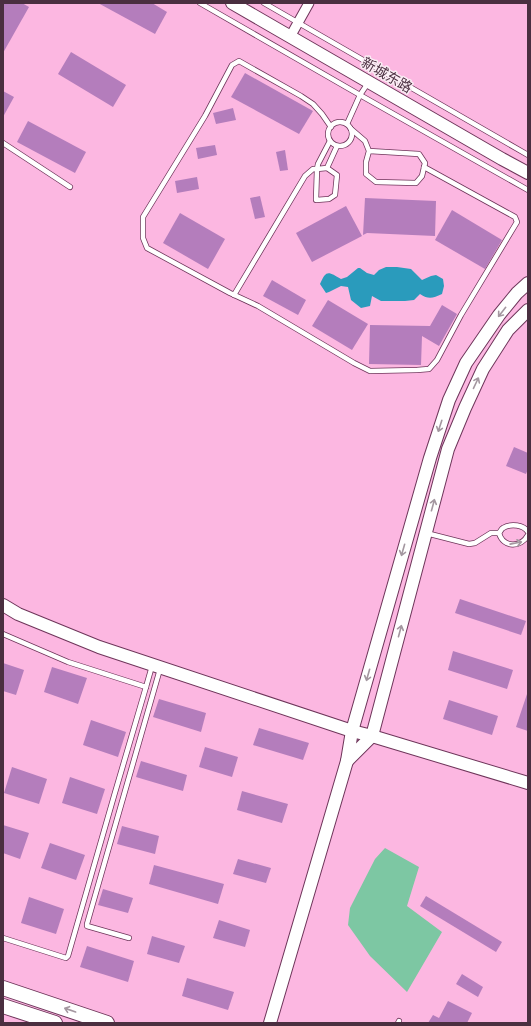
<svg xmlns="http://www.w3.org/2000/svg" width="531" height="1026" viewBox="0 0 531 1026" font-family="Manrope,'Noto Sans SC',sans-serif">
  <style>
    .green { fill: #7dc7a3 }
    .water { fill: #2a9bbc }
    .building { fill: #b47dbc }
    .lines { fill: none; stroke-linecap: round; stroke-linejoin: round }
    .lane-casing { stroke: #6e355a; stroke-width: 6 }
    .street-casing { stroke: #6e355a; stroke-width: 11 }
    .secondary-casing { stroke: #6e355a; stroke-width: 14 }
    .primary-casing { stroke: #6e355a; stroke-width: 16 }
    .lane { stroke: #fff; stroke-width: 4.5 }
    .street { stroke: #fff; stroke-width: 9 }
    .secondary { stroke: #fff; stroke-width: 12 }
    .primary { stroke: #fff; stroke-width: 14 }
    .oneway { stroke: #a497a0 }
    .labels { text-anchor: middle; stroke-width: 3; stroke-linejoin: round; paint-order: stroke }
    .street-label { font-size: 14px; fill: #4a2f40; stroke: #faecf4 }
  </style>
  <rect width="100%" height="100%" fill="#fcb7e1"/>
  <polygon class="green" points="385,848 419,867 407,906 442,932 407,992 370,956 348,925 350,908 375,859"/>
  <path class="water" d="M386 267H397L411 269 422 280 431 276 436 275 443 279 444 286 442 294C433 298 429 300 420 294L414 300 405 301H381L372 296 370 306 361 308 351 300 348 287 341 286 329 292 326 293 320 284C326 270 328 271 341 279L347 277 358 268H360L367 273 374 275 379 270Z"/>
  <g class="building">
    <polygon points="3,3 22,3 29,7 3,53"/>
    <polygon points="98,3 152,3 167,12 155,34"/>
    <polygon points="71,52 126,85 113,107 58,74"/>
    <polygon points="245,73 313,111 299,134 231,97"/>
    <polygon points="3,91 14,97 3,117"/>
    <polygon points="233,108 236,120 216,124 213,113"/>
    <polygon points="28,121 86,152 75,173 17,142"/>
    <polygon points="215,145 217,155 198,159 196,148"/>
    <polygon points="285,150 288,170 280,171 276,152"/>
    <polygon points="197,177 199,189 177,193 175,181"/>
    <polygon points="260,196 265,217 255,219 250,198"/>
    <polygon points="365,198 436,201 435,236 367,233 363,235"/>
    <polygon points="346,206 362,236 312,262 296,233"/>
    <polygon points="452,210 502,240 485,269 435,240"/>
    <polygon points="180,213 225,239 208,269 163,243"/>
    <polygon points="272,280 306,300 298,315 263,296"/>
    <polygon points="328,300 368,324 352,350 312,326"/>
    <polygon points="442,305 457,314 439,346 422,336 421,365 369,364 370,325 430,326"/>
    <polygon points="514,447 528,453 528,469 526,474 506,466"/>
    <polygon points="460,599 526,621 521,635 455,613"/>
    <polygon points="453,651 513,670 507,689 448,670"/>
    <polygon points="3,663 24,670 16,695 3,691"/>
    <polygon points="52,667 87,678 78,704 44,692"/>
    <polygon points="527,694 528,694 528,731 516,727"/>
    <polygon points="159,699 206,713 201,732 153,717"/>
    <polygon points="449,700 498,716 492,735 443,719"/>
    <polygon points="91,720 126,732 118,757 83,745"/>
    <polygon points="259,728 309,743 303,760 253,745"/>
    <polygon points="205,747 238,757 232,777 199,767"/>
    <polygon points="141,761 187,775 183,791 136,777"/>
    <polygon points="12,767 47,779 39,804 4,793"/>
    <polygon points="70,777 105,789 97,814 62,803"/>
    <polygon points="242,791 288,804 282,823 237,810"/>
    <polygon points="3,825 29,833 20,859 3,853"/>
    <polygon points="122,826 159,836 155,854 117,844"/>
    <polygon points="50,843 85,855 76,880 41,868"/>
    <polygon points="238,859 271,868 266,883 233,874"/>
    <polygon points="154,865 224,884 218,904 149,884"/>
    <polygon points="103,889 133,898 128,913 98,905"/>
    <polygon points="426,896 502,942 496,952 420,906"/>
    <polygon points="29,897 64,909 56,934 21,923"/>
    <polygon points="219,920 250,930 245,947 213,938"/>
    <polygon points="152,936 185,946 179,963 147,954"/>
    <polygon points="87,946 134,961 128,982 80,967"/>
    <polygon points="462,974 483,987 478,997 456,984"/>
    <polygon points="187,978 234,992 228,1010 182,996"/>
    <polygon points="448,1001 472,1013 467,1023 428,1023 433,1015 439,1018"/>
  </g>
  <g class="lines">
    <defs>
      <g id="lane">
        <polyline points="200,3 360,95 528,190"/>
        <polyline points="264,3 528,155"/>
        <circle cx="340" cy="134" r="12"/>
        <polyline points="347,124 360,95 368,83"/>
        <polyline points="331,127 322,114 313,104 301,96 239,61 232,65 205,116 143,217 143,238 147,248 230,293 258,306 354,363 370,371 417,370 429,369 437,360 461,315 517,222 515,217 424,167"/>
        <polyline points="351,129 365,141 369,151 366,162 366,174 376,182 416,183 422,176 425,163 419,154 369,151"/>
        <polyline points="330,141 318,164 317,169 327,168 337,146"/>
        <polyline points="3,143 70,187"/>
        <polyline points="234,295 305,176 313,169 317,169 316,200 329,199 335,195 337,175 327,168"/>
        <path d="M528 532C524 525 511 523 503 528 501 529 501 531 499 533 503 548 521 548 528 535"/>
        <polyline points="426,533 469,544 475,543 491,533 499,533"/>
        <polyline points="3,634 68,662 146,687 152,666"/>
        <polyline points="3,938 66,958 68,956 114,796 146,687"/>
        <polyline points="129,938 87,926 87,924 160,669"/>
        <polyline points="398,1023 399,1021"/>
      </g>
      <polyline id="street" points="290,37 309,3"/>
      <g id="secondary">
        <polyline points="232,3 502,159 528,173"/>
        <polyline points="528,283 517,293 499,315 466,363 449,400 430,458 352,731 347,761 372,736 448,449 465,408 483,369 508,330 528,310"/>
        <polyline points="3,605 18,614 99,647 352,731 372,736 528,783"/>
        <polyline points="270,1023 347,761"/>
      </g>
      <g id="primary">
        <polyline points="3,988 107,1023"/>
        <polyline points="3,1006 55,1023"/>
      </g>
    </defs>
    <use href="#lane" class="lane-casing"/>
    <use href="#street" class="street-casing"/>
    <use href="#secondary" class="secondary-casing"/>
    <use href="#primary" class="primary-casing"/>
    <use href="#lane" class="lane"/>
    <use href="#street" class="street"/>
    <use href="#secondary" class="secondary"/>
    <use href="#primary" class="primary"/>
  </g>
  <defs><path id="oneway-shaft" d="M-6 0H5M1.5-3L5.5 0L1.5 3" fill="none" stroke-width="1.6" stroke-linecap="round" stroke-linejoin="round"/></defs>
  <g class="oneway">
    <use href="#oneway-shaft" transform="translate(502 312) rotate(128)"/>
    <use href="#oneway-shaft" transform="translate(476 383) rotate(-65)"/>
    <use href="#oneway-shaft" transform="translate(440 426) rotate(108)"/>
    <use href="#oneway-shaft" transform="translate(433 505) rotate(-75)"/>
    <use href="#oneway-shaft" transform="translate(516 543) rotate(-11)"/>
    <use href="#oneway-shaft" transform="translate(403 550) rotate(106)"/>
    <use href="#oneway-shaft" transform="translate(400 631) rotate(-75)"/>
    <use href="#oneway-shaft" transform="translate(368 675) rotate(106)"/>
    <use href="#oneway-shaft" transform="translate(70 1010) rotate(-161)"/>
  </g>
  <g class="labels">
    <g class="street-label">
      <text transform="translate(387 75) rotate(30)" y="5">新城东路</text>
    </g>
  </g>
  <rect width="531" height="1026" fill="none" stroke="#4a2f40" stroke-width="8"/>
</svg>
